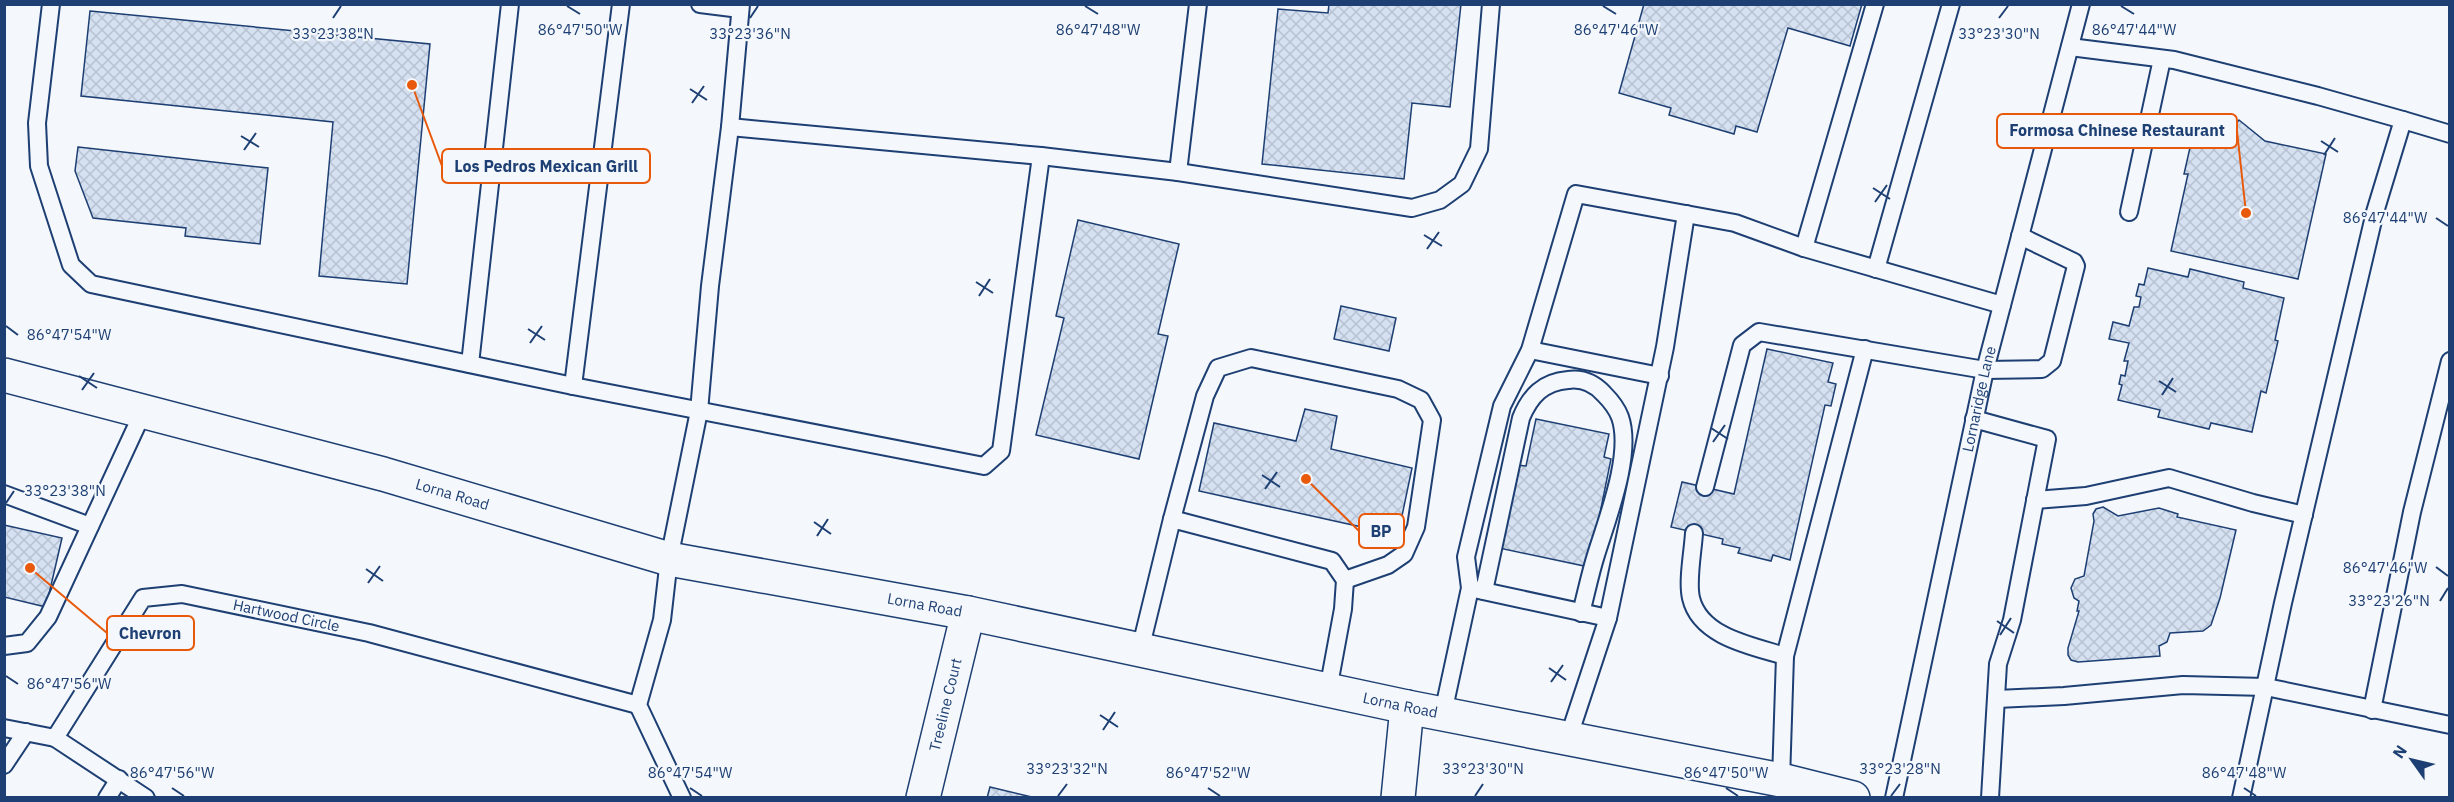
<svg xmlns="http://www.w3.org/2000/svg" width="2454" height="802" viewBox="0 0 2454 802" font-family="'IBM Plex Sans',sans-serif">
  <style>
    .building { fill: url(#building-cross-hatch); stroke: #1d3f73; stroke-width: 1.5 }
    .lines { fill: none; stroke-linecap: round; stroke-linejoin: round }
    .service-casing { stroke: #1d3f73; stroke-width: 20 }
    .minor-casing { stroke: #1d3f73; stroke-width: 36 }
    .tertiary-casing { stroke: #1d3f73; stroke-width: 36 }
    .service { stroke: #f4f7fb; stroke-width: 16 }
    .minor { stroke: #f4f7fb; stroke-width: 33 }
    .tertiary { stroke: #f4f7fb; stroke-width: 33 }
    .ticks { fill: none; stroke: #1d3f73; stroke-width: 2 }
    .labels { text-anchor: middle; stroke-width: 4.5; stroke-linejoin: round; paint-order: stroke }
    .street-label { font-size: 15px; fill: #1d3f73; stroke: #f4f7fb }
    .ticks-label { font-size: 15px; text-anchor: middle; fill: #1d3f73; stroke: #f4f7fb; stroke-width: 4.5; stroke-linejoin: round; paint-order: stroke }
    .leader { fill: none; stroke: #e8590c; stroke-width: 2 }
    .callout-dot { fill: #e8590c; stroke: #f4f7fb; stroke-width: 2 }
    .callout { fill: #f4f7fb; stroke: #e8590c; stroke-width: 2 }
    .callout-label { font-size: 16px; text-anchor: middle; font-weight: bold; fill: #1d3f73 }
  </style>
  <defs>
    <pattern id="building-cross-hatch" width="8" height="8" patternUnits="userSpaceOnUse" patternTransform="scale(1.5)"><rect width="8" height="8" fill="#d5e0f0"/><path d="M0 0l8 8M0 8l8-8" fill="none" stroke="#b6c1d1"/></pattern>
  </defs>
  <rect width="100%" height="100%" fill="#f4f7fb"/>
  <g class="building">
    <polygon points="1329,4 1461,4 1450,107 1412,103 1404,179 1262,164 1278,9 1328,13"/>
    <polygon points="1644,4 1862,4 1850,46 1788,28 1757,132 1736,126 1734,134 1669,115 1671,108 1619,93"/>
    <polygon points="90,11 430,44 407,284 319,276 333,122 81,96"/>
    <polygon points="2239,120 2265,141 2326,154 2298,279 2171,251 2188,174 2184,174 2194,130 2199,131 2200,125 2230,132"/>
    <polygon points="78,147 268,168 260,244 185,236 186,228 93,218 75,171"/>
    <polygon points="1078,220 1179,244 1158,334 1168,336 1139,459 1036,435 1064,318 1056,316"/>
    <polygon points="2148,268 2188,277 2190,269 2244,282 2243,288 2284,298 2275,340 2278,341 2266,393 2261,391 2252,432 2211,423 2209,429 2158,417 2160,410 2118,400 2122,385 2119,384 2121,375 2125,376 2128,361 2124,361 2129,343 2109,339 2113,322 2129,326 2134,307 2139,307 2141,297 2136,296 2139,284 2144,285"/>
    <polygon points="1341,306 1396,318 1389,351 1334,339"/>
    <polygon points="1767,349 1833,363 1828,382 1836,384 1831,406 1825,405 1790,560 1773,555 1771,561 1738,553 1740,548 1722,544 1723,539 1671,527 1682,482 1734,494"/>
    <polygon points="1305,409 1337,416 1331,449 1412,468 1398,535 1199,491 1214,423 1296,441"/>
    <polygon points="1536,419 1609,434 1604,457 1611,459 1589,567 1499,548 1517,465 1526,466"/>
    <polygon points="2103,507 2118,516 2159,508 2178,514 2177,517 2236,530 2220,598 2211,625 2203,631 2170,633 2167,642 2159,646 2160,656 2078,662 2071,660 2068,655 2068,648 2079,611 2077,611 2079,601 2074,598 2071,588 2075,579 2084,576 2094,521 2093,514 2096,509"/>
    <polygon points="4,525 62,538 46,607 4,597"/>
    <polygon points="990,787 1036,798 987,798"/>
  </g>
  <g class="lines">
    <defs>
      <g id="service">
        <polyline points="51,4 37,123 39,166 71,265 91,284 573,386 984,466 1001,451 1041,156"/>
        <polyline points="700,4 740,9"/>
        <polyline points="1875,4 1804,248 2002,305"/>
        <polyline points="2070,47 2174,60 2318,96 2403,120 2375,212 2283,603 2241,798"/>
        <polyline points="2403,120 2450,134"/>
        <polyline points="730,127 741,4"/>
        <polyline points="1178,172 1412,208 1440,200 1462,184 1479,149 1491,4"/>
        <polyline points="2129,212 2162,59"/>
        <polyline points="1876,269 1951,4"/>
        <polyline points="1530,350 1660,376"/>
        <polyline points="470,364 510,4"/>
        <polyline points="573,386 621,4"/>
        <polyline points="1974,419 2047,439 2012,620 1998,664 1990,798"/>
        <polyline points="1705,487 1742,345 1759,332 1985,370 2042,369 2052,361 2076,266 2074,262 2020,236"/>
        <polyline points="4,494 90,526"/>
        <polyline points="2035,500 2086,496 2169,478 2253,503 2304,515"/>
        <polyline points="1172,519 1205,396 1218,368 1251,358 1398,389 1421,400 1432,420 1416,527 1404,554 1388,565 1345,580"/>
        <path d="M1694 533C1693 551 1687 581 1691 598 1700 637 1752 646 1785 656"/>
        <polyline points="1474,589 1608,618"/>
        <path d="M1484 591 1521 418C1530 396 1543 382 1568 380 1582 378 1594 383 1604 394 1610 400 1617 409 1620 417 1633 454 1607 519 1596 555 1590 574 1586 594 1581 613"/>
        <polyline points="4,646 27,643 48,617 143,412"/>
        <polyline points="1140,650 1172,519 1332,561 1345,580 1343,609 1328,690"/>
        <polyline points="1997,699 2064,696 2183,685 2266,687 2450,725"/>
        <polyline points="2372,710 2412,512 2450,361"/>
        <polyline points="1443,713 1470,588 1466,557 1502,406 1530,350 1576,194 1735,223 1804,248"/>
        <path id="s1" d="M4 728 55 738 143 598 182 594 369 633 638 705"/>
        <polyline points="55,738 146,798"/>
        <polyline points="1568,739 1608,618 1665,347 1686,214"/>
        <polyline points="4,765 26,732"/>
        <polyline points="1781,780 1785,656 1865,349"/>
        <polyline points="107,798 119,779"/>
        <polyline points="682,798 638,705 662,620 669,559 699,411 710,286 730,127 1041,156 1178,172 1198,4"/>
        <path id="s2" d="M1894 798 1985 370 2081 4"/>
      </g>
      <g id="minor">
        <path id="s3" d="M923 798 968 613"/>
        <polyline points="1398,798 1407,707"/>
      </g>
      <g id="tertiary">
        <path id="s4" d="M4 375 383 474 669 559 968 613 1407 707 1781 780 1853 798"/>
      </g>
    </defs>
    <use href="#service" class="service-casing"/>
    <use href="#minor" class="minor-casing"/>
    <use href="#tertiary" class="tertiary-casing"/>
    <use href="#service" class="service"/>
    <use href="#minor" class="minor"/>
    <use href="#tertiary" class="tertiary"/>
  </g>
  <path class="ticks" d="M567 6 580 14M1085 6 1098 14M1603 6 1616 14M2121 6 2134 14M333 18 341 6M750 18 758 6M1999 18 2008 6M690 89 707 100M692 103 704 86M241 136 259 147M2321 141 2338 152M244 150 256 133M2324 155 2335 138M1873 188 1890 199M1875 202 1887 185M2436 218 2448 226M1424 235 1442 246M1427 249 1439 232M976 282 993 293M979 296 990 279M6 326 18 335M528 329 545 340M530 343 542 326M79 376 97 388M2159 381 2176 392M82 390 94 373M2162 395 2173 378M1711 428 1728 439M1713 442 1725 425M1262 475 1280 487M1265 489 1277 472M6 503 14 491M814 522 831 534M817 536 828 519M2436 567 2448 576M366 569 383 581M368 583 380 566M2440 601 2448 588M1997 621 2014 633M2000 635 2011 618M1549 668 1566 680M6 676 18 684M1551 682 1563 665M1100 715 1118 727M1103 730 1115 712M172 788 184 796M690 788 702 796M1208 788 1220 796M1726 788 1738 796M2244 788 2256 796M1058 796 1067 784M1475 796 1483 784M1891 796 1900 784"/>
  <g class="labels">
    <g class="street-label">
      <text dy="5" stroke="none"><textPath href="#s2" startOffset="408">Lornaridge Lane</textPath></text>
      <text dy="5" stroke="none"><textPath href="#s4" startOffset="464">Lorna Road</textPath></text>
      <text dy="5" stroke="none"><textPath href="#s4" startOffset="950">Lorna Road</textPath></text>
      <text dy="5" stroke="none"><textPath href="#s1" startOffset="363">Hartwood Circle</textPath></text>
      <text dy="5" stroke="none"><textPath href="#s3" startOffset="96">Treeline Court</textPath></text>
      <text dy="5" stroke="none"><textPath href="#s4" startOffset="1436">Lorna Road</textPath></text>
    </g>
  </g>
  <g class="ticks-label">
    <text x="580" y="35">86°47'50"W</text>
    <text x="1098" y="35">86°47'48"W</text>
    <text x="1616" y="35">86°47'46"W</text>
    <text x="2134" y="35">86°47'44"W</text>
    <text x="333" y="39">33°23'38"N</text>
    <text x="750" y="39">33°23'36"N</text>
    <text x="1999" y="39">33°23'30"N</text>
    <text x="2385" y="223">86°47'44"W</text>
    <text x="69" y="340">86°47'54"W</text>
    <text x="65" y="496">33°23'38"N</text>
    <text x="2385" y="573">86°47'46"W</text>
    <text x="2389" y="606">33°23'26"N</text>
    <text x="69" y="689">86°47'56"W</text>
    <text x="1067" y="774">33°23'32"N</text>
    <text x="1483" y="774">33°23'30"N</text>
    <text x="1900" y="774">33°23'28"N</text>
    <text x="172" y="778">86°47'56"W</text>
    <text x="690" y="778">86°47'54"W</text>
    <text x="1208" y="778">86°47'52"W</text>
    <text x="1726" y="778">86°47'50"W</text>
    <text x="2244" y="778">86°47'48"W</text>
  </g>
  <path class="leader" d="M2246 213L2237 131M412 85L442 166M1306 479L1359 531M30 568L107 633"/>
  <g class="callout-dot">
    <circle cx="2246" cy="213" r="6"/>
    <circle cx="412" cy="85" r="6"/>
    <circle cx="1306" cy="479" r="6"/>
    <circle cx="30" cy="568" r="6"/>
  </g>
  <g class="callout">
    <rect x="1997" y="114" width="240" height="34" rx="6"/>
    <rect x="442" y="149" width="208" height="34" rx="6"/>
    <rect x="1359" y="514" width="45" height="34" rx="6"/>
    <rect x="107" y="616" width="87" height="34" rx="6"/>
  </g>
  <g class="callout-label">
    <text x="2117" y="136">Formosa Chinese Restaurant</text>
    <text x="546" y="172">Los Pedros Mexican Grill</text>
    <text x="1381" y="537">BP</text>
    <text x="150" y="639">Chevron</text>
  </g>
  <rect width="2454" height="802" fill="none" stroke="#1d3f73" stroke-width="12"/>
  <g transform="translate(2412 760) rotate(304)" stroke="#f4f7fb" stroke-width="4.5" paint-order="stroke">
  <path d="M0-4.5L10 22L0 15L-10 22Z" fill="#1d3f73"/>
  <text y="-9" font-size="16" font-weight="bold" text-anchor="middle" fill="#1d3f73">N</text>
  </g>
</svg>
